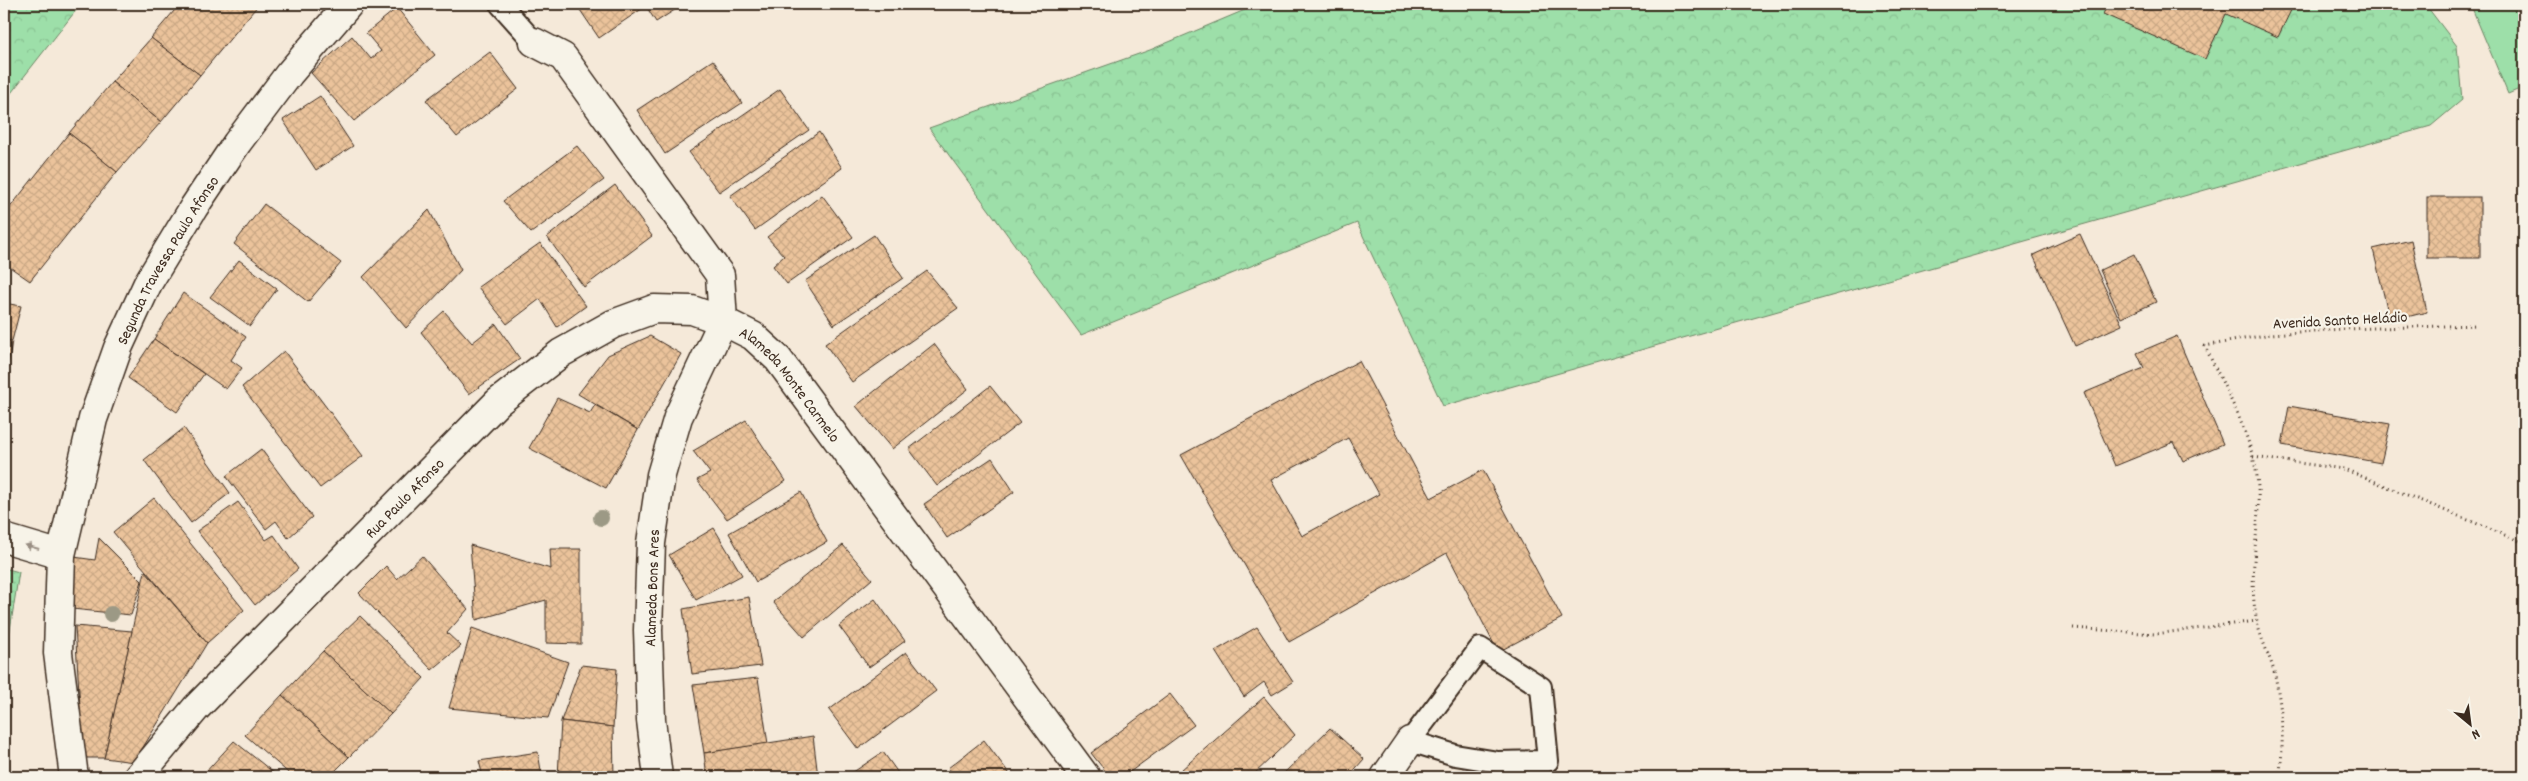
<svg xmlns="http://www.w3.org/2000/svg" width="2528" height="781" viewBox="0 0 2528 781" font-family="Dekko,sans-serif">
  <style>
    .forest { fill: url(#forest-crowns); stroke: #6c8464 }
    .park { fill: url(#park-dots); stroke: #6c8464 }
    .pitch { fill: #9ddfa9; stroke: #6c8464 }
    .building { fill: url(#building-cross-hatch); stroke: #3b2a1e; fill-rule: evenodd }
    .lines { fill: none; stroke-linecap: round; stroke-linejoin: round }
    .lane-casing { stroke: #3b2a1e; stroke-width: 24 }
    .street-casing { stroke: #3b2a1e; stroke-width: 31 }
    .path { stroke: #3b2a1e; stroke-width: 3; stroke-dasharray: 1 4; stroke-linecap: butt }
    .lane { stroke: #f7f3e8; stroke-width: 20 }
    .street { stroke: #f7f3e8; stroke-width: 28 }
    .tree { fill: #9c9985 }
    .oneway { fill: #998e83 }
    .labels { text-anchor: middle; stroke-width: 4.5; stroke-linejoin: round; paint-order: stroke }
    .street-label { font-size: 16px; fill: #3b2a1e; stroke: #f7f3e8 }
  </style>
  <defs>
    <pattern id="forest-crowns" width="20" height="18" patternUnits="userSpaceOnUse" patternTransform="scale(1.25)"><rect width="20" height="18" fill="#9ddfa9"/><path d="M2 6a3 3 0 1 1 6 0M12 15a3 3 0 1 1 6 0" fill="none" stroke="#88c091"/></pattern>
    <pattern id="park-dots" width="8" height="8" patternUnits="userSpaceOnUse" patternTransform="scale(1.25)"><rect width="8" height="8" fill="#9ddfa9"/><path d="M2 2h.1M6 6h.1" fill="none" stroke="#88c091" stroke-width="1.8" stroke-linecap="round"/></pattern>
    <pattern id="building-cross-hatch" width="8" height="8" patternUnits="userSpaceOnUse" patternTransform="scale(1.25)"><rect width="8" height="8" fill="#ebc39b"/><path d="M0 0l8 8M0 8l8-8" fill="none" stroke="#caa885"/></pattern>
  </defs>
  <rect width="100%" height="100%" fill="#f5e9d9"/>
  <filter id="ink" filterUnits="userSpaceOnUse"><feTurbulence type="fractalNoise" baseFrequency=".02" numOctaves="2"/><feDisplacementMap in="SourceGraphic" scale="10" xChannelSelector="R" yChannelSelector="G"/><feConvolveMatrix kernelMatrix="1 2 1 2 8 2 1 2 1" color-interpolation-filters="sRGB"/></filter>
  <g filter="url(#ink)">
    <g class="forest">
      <polygon points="4,4 81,4 4,102"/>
      <polygon points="1259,4 2425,4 2457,46 2462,100 2431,126 1443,406 1357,223 1081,335 929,128 1150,50"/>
    </g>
    <polygon class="park" points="4,568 19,572 9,636 4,635"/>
    <polygon class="pitch" points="2482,4 2524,4 2524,87 2508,94 2472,8"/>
    <g class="building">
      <polygon points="180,4 259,4 200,75 151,38"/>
      <polygon points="576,4 684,4 656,22 646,6 599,38"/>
      <polygon points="2108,4 2294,4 2278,37 2226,14 2205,59 2103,14"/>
      <polygon points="397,8 435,55 354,121 311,73 352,36 371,59 381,51 366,33"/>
      <polygon points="151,38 200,75 161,122 112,82"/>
      <polygon points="490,52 518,89 457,137 426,100"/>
      <polygon points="713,60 742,103 665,154 637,110"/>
      <polygon points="112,82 161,122 117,172 69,133"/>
      <polygon points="780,89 809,130 719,192 689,152"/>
      <polygon points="320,96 353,146 316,170 283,120"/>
      <polygon points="819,132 842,168 755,230 730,196"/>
      <polygon points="69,133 117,172 30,281 4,263 4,215"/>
      <polygon points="577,146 604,180 531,233 503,201"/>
      <polygon points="615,185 652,236 584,287 547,237"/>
      <polygon points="822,195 853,237 787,284 773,266 784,256 767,237"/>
      <rect x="2427" y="197" width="53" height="61"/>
      <polygon points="264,204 341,263 308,302 234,244"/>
      <polygon points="429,210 461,270 406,328 363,277"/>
      <polygon points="2080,234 2122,325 2075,346 2033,255"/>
      <polygon points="874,235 903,278 834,325 805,281"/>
      <polygon points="2411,240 2427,312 2390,321 2373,249"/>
      <polygon points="540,243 586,306 557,327 540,299 507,324 478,287"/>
      <polygon points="2134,254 2156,302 2121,318 2100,270"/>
      <polygon points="239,260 277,289 250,326 210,297"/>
      <polygon points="927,271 958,308 852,382 825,344"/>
      <polygon points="183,293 246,337 231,360 242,368 226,389 154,339"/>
      <polygon points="4,303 21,306 12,341 4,340"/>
      <polygon points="444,311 472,343 496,324 520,359 469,394 421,332"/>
      <polygon points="650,336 681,354 638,430 578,394 608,355"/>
      <polygon points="2177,336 2223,444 2183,461 2174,442 2115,466 2084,393 2144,368 2137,353"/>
      <polygon points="154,339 204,374 177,412 128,378"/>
      <polygon points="4,340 12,341 4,389"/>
      <polygon points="934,344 968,389 892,449 856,406"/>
      <polygon points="284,351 363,456 320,488 242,387"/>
      <path d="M1359 361 1431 498 1483 470 1562 618 1498 652 1447 553 1289 642 1181 455ZM1348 438 1379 494 1302 536 1271 480Z"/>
      <polygon points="990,386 1020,423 937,486 909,449"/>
      <polygon points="557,398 590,413 595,405 638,430 606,488 529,448"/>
      <polygon points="2289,406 2390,424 2381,463 2282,445"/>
      <polygon points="746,420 786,481 727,519 697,480 710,473 693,451"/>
      <polygon points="184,428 230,493 191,523 144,460"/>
      <polygon points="261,449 312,517 288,538 276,521 266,529 226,476"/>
      <polygon points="992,458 1014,492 947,538 924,504"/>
      <polygon points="801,492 827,542 756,582 729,533"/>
      <polygon points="154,498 244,610 207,643 113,532"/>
      <polygon points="238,502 266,540 274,535 298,569 255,605 197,531"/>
      <polygon points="714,528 742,575 696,600 669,555"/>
      <polygon points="99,538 142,581 131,615 72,609 74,557 95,560"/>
      <polygon points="470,545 551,569 550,549 581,549 581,644 546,643 546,600 476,620"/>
      <polygon points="843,545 872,579 804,637 773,602"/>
      <polygon points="422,556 468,609 447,633 461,646 432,670 359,593 386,566 397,579"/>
      <polygon points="145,571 207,643 134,762 104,758"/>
      <polygon points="749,597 761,666 692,674 683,609"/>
      <polygon points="875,599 905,641 869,667 839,626"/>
      <polygon points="360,616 424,678 391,714 323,651"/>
      <polygon points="75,626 132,631 104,758 83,758"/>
      <polygon points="1257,627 1293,682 1272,695 1264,682 1244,697 1215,651"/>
      <polygon points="472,628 568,662 548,718 449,708"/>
      <polygon points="323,651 391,714 349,757 282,695"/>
      <polygon points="906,652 936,691 858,749 829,710"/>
      <polygon points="581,665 617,669 613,727 561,721"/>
      <polygon points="758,678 768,744 704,753 693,685"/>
      <polygon points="1170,694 1194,725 1123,777 1110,777 1091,753"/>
      <polygon points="282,695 349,757 329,777 293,777 245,735"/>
      <polygon points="1264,697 1295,735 1251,777 1173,777"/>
      <polygon points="561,721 613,727 614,777 558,777"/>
      <polygon points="1330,728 1364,759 1348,777 1280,777"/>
      <polygon points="813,736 818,777 707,777 704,753"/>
      <polygon points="984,740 1012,777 955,777 948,768"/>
      <polygon points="234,741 279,777 204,777 202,776"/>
      <polygon points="538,752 542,777 483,777 479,761"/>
      <polygon points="883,752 901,777 846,777"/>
    </g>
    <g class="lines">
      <defs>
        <g id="lane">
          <polyline points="500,4 534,42"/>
          <polygon points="1480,648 1541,687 1548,761 1498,762 1455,755 1410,741"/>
        </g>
        <g id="street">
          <polyline points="534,42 563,57 720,275 723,321 678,417 661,475 651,543 648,630 651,720 658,777"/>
          <polyline points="4,538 61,555"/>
          <path id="s1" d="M74 777 58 653 61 555 93 419 118 348 148 283 194 207 237 143 289 74 349 4"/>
          <path id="s2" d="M138 777 196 708 498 402 561 353 613 324 654 309 692 310 723 321 753 336 778 359 1086 777"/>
          <polyline points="1385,777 1410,741"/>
        </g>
      </defs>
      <use href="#lane" class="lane-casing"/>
      <use href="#street" class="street-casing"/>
      <g class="path">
        <polyline points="2253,457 2344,469 2524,543"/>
        <polyline points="2073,628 2155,634 2256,621"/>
        <path d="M2279 777C2285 743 2282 706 2274 671 2269 654 2260 638 2257 621 2247 578 2260 532 2258 488 2256 441 2224 388 2205 346L2271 334 2343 329 2478 325"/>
      </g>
      <use href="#lane" class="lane"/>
      <use href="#street" class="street"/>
    </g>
    <g class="tree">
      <circle cx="601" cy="518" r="8"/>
      <circle cx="111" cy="614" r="8"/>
    </g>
    <defs><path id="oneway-solid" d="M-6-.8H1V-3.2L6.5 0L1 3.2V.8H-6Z" transform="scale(1.25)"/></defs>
    <use class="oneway" href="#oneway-solid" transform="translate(32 547) rotate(-164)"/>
  </g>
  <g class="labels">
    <g class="street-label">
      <text dy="6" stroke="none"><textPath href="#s1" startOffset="539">Segunda Travessa Paulo Afonso</textPath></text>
      <text transform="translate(2340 319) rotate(-3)" y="6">Avenida Santo Heládio</text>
      <text dy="6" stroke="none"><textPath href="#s2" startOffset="868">Alameda Monte Carmelo</textPath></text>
      <text dy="6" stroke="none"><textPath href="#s2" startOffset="386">Rua Paulo Afonso</textPath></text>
      <text transform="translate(651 588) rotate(-88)" y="6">Alameda Bons Ares</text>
    </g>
  </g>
  <rect width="2528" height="781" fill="none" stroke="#f7f3e8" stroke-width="20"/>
  <rect x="10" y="10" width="2508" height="761" fill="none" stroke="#3b2a1e" stroke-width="2" filter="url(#ink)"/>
  <g transform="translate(2470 724) rotate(151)" stroke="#f7f3e8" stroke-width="4" paint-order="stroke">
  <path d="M0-4L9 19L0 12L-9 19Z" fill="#3b2a1e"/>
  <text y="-8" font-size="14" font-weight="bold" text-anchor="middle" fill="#3b2a1e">N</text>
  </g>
</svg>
